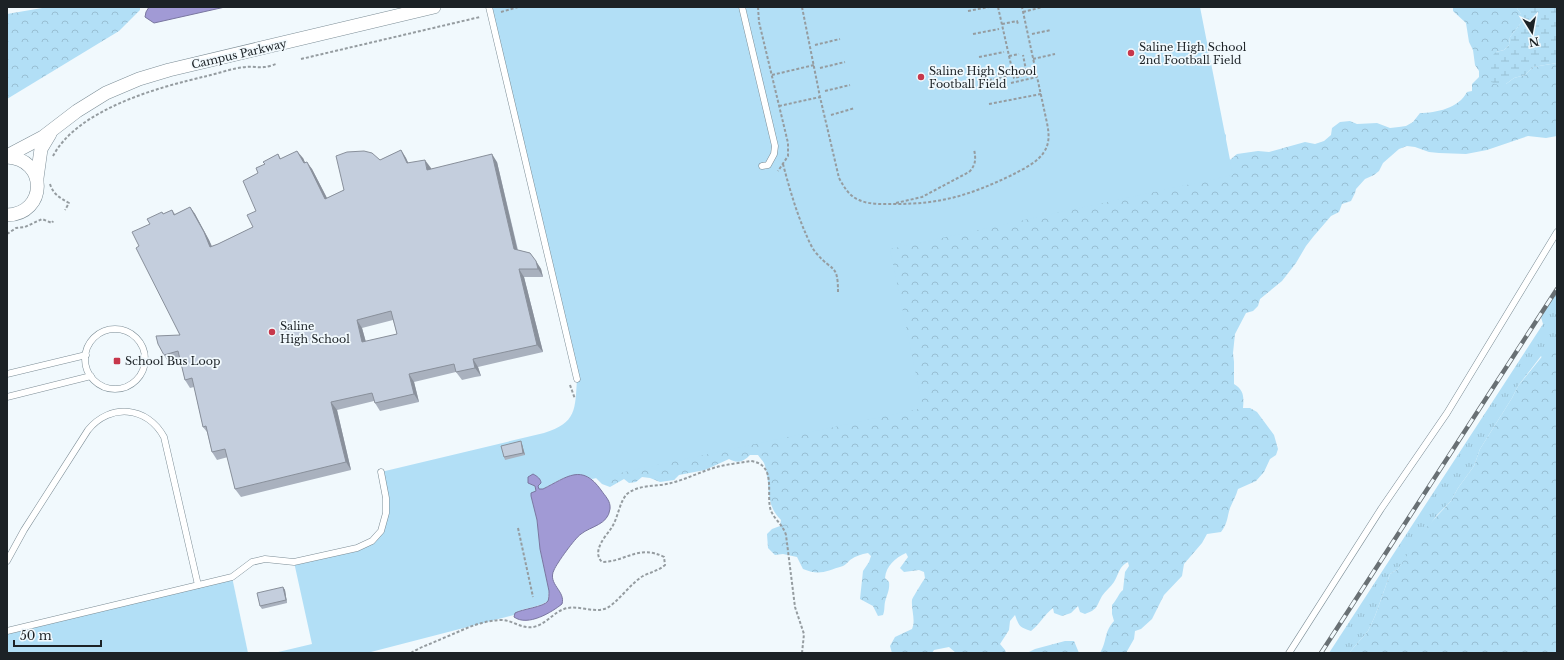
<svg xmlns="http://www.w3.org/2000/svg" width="1564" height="660" viewBox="0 0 1564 660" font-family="'Libre Baskerville',serif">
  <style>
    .grass { fill: url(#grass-tufts) }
    .forest { fill: url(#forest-crowns) }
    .wetland { fill: url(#wetland-marsh) }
    .pitch { fill: #b2dff6 }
    .water { fill: #a19ad5; stroke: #7976a0 }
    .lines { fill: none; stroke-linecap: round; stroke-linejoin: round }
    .lane-casing { stroke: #7c8d96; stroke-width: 7 }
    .street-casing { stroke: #7c8d96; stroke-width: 14 }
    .path { stroke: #959ca0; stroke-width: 2; stroke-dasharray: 3 2; stroke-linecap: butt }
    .lane { stroke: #fff; stroke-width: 6 }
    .street { stroke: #fff; stroke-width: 13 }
    .rail-casing { stroke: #697074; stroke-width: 4.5 }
    .rail { stroke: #f1f9fd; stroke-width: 3; stroke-dasharray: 9; stroke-linecap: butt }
    .wall { fill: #a9b1be; fill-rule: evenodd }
    .shaded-wall { fill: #89909b }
    .building { fill: #c4cedd; stroke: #89909b; fill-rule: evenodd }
    .poi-dot { fill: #c7374b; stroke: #f1f9fd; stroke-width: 1.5 }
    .labels { text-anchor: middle; stroke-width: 3.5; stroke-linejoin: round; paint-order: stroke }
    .poi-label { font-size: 11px; fill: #1c2226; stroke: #f1f9fd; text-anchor: start }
    .street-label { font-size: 11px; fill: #1c2226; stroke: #f1f9fd }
  </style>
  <defs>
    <pattern id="grass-tufts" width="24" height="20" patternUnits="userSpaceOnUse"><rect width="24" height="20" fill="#b2dff6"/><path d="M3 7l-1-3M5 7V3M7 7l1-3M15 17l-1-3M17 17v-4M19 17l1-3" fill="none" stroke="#98bfd3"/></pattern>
    <pattern id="forest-crowns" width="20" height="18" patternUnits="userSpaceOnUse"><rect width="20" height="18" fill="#b2dff6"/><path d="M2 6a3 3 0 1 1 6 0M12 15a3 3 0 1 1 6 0" fill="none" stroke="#98bfd3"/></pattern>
    <pattern id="wetland-marsh" width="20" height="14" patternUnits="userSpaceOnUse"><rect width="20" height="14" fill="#b2dff6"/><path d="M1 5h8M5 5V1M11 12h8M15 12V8" fill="none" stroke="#98bfd3"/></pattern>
  </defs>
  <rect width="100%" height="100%" fill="#f1f9fd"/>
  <polygon class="grass" points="1557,289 1557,387 1541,356 1518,386 1512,398 1480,449 1474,466 1458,488 1451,501 1437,515 1398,569 1390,574 1375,616 1368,631 1349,653 1329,653 1543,324 1540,314"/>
  <g class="forest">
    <polygon points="48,7 140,7 140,10 119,31 7,99 7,14"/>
    <path d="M1453 7H1516L1521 14V23L1510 37 1509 45 1504 50 1496 52 1506 84 1514 78 1525 75 1533 67 1557 63V136L1546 138 1528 136 1487 150 1466 154 1439 153 1429 152 1415 147 1407 146 1399 149 1383 163 1379 171 1374 175 1365 179 1356 189 1355 193 1351 201 1342 204 1339 212 1331 216 1313 237 1306 246 1296 263 1282 281 1260 299 1258 306 1253 311 1246 313 1235 334 1233 353 1234 362V384C1244 390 1244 397 1243 408H1250L1257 412 1274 435 1278 449 1276 455 1270 459 1264 472 1256 481 1238 489C1236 496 1233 501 1230 508 1227 517 1228 523 1221 532L1207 534 1202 543 1184 564 1182 576 1164 595 1152 619 1141 629 1135 631 1134 639 1126 653H1100C1108 639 1103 634 1114 621L1112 614V605C1117 600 1118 594 1123 590L1125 572 1129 566 1128 562C1119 566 1119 574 1114 582 1111 587 1105 591 1102 596 1096 607 1098 609 1085 614L1080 612 1078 606 1071 613 1062 616 1054 613 1053 608C1044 615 1040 624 1031 631 1019 627 1019 626 1015 615L1010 621 1009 630 1000 644 1005 650 1006 653H956L949 647 934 650 932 653H892L890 646 895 637 912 629C916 620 911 610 912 600 913 597 923 581 925 578L924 572 919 570 904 572 900 568 908 557 906 553C895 558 886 566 885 578L889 582C890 590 887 594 885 602 884 607 885 610 883 615L878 616 873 606 860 599 863 571 869 562 871 556 868 553C861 554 856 556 850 560 848 562 845 565 843 566 826 571 820 576 803 569L797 557 783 554 775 555 768 548 767 534 772 529 780 526 781 520C763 503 772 482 764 463 763 461 760 458 758 455H750C743 462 738 464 729 459L705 470 679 475 674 480 660 482 650 478 642 477 636 482 629 483 624 479 610 487 602 484 596 478 801 276 1222 131 1226 135 1225 164 1237 154 1258 151 1269 152 1305 142 1315 144 1324 141 1331 135 1332 128 1340 122 1350 121 1357 124 1377 123 1390 128 1399 127 1406 126 1413 122 1420 113C1436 113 1459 108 1467 92L1472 91V84L1479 77V71L1475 65 1473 50 1469 42 1466 23 1453 11Z"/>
    <polygon points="1557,332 1557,653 1349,653 1368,631 1375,616 1390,574 1398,569 1423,531 1451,501 1458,488 1474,466 1480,449 1512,398 1518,386 1553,343"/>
    <polygon points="1065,641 1074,641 1079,653 1027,653 1035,649"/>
  </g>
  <polygon class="wetland" points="1516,7 1557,7 1557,63 1533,67 1525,75 1514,78 1506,84 1498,85 1491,82 1489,75 1492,56 1496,52 1504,50 1509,45 1510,37 1521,23 1521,14"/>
  <g class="pitch">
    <path d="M489 7H1200L1233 175 890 249 923 408 592 479C573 469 560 480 543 489H538V486L541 483H528L535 486 536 491 531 496 537 520 540 549 549 591 548 601C538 608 525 607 515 613L514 615 367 653H274L312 644 294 562 372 541 385 520 381 472 544 433C577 423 575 409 577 379Z"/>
    <polygon points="232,577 248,653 7,653 7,631"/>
  </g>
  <g class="water">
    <polygon points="149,7 225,7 154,23 145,17 146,12"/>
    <path d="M533 474C537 476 541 479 541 483L538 486 539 489H543C567 477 582 463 601 490 605 496 611 501 610 509 608 525 591 526 581 534 575 538 557 563 554 570 547 584 566 591 562 604 552 612 528 627 514 617L515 613C522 609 544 607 548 601 549 599 549 594 549 591L540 549 537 520 531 496V493L536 491 535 486 528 483V477Z"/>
  </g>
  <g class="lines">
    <defs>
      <g id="lane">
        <polyline points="489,7 577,379"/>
        <polyline points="742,7 775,146 774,154 768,165 762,166"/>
        <circle cx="115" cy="359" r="30"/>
        <polyline points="7,374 86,355"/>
        <polyline points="7,397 91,376"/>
        <path d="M7 561 24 530 88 430C110 403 147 406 164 437L198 585"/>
        <polyline points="7,631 232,577 252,562 265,559 294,562 357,548 372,541 381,531 386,513 386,498 381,472"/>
        <polyline points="1289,653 1381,509 1447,413 1557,232"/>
      </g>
      <g id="street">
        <polyline points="7,156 43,137 77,111 106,93 139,79 169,70 434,7"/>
        <path d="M7 157C48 159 47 214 7 215"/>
        <polyline points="37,178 41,149 50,134"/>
      </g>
    </defs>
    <use href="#lane" class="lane-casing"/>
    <use href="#street" class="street-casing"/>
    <g class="path">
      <polyline points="758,7 759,22 788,143 788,156 778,171"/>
      <path d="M802 7 820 97 839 178C844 187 849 196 859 200 870 205 883 204 895 204 942 204 970 195 1012 175 1023 169 1037 163 1044 152 1050 143 1049 133 1047 123L1022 7"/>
      <polyline points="998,7 1014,78 1027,75 1023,55"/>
      <polyline points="968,11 989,7"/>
      <polyline points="501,12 518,7"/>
      <polyline points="1023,12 1043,7"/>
      <polyline points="1002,24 1017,21 1018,24"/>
      <polyline points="973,34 999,29"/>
      <polyline points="1032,34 1051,30"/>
      <polyline points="815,45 840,39"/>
      <polyline points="1009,56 1019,54"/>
      <polyline points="979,57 1004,52"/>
      <polyline points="301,59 480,17"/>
      <polyline points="1033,59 1055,54"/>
      <polyline points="820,68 845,62"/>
      <polyline points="772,75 814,65"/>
      <polyline points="984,81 1009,76"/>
      <polyline points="1011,83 1037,77"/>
      <polyline points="825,91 850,85"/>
      <polyline points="989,104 1041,94"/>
      <polyline points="779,106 820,97"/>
      <polyline points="831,115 855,108"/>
      <path d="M53 156C78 109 159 87 207 76 220 73 233 68 246 67 252 66 258 68 264 67 268 67 273 65 276 64"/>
      <path d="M783 164C789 187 796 211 805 232 808 239 812 249 817 254 832 272 838 263 838 292"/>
      <path d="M50 184C53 194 60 198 69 203L65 210"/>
      <path d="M896 203 922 197 969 172C976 165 976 159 974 149"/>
      <polyline points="7,234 16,228 25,227 42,219 52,223 53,221"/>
      <polyline points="570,385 575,399"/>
      <polyline points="518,528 533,597"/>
      <path d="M411 653C420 647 431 644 441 639 462 631 477 621 501 620 513 620 521 629 533 627 545 625 553 613 564 609 578 604 593 614 607 608 618 602 631 583 643 576 651 572 658 571 665 565L664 557C639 544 625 562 602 562 592 552 604 538 610 530 618 520 619 502 627 494 639 484 657 487 671 483 687 479 702 471 717 467 728 464 740 463 751 461 778 465 765 495 771 511 775 520 783 525 786 535L795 607 804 634 802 653"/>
    </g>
    <use href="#lane" class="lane"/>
    <use href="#street" class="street"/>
    <defs>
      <polyline id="rail" points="1321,653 1557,289"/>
    </defs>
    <use href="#rail" class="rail-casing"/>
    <use href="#rail" class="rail"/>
  </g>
  <g class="wall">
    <path d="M401 150 406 158 408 163 431 168V169L497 162 518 250 530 253 541 269 543 277H524L543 352 478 367 481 376 475 377 462 380 456 372 414 382 419 402 380 411 375 403 374 401 337 410 351 470 241 497 235 489 228 457 217 460 212 452 207 432 203 427 194 387 190 388 185 380 180 360 169 363 164 355 180 335 139 246 150 224 163 214 172 210 175 214 190 207 195 214 209 240 212 246 218 244 253 227 256 211 258 173 265 164 278 154 281 159 303 158 305 163 312 169 327 198 344 190 380 160ZM393 320 397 334 366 342 362 328Z"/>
    <polygon points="522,444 525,455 505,460 504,457"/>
    <polygon points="283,587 285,590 287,603 262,609 260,606"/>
  </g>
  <g class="shaded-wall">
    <polygon points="401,150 406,158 412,171 407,163"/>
    <polygon points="297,151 303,158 309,171 304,163"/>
    <polygon points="492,154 497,162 519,257 514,249"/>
    <polygon points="425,160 431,168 433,177 427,170"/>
    <polygon points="307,162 312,169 331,206 325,199"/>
    <polygon points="190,207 195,214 209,240 215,255 210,247"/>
    <polygon points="536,261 541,269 543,277 538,269"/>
    <polygon points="519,269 524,277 543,352 537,345"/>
    <polygon points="357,320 362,328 368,350 362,342"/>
    <polygon points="473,359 478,367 481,376 475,368"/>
    <polygon points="409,374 414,382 419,402 414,394"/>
    <polygon points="331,402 337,410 351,470 346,462"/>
    <polygon points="521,441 522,444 525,455 523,453"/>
    <polygon points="283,587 285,590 287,603 286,600"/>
  </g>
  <g class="building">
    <path d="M401 150 407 163 425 160 427 170 492 154 514 249 530 253 536 261 538 269H519L537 345 473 359 475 368 470 369 456 372 454 364 409 374 414 394 375 403 372 393 331 402 346 462 235 489 225 449 212 452 206 426 203 427 192 378 185 380 178 351 164 355 158 344 156 336 180 335 136 248 139 246 132 232 150 224 147 219 162 212 163 214 172 210 174 215 190 207 204 232 210 247 218 244 253 227 247 215 256 211 243 181 258 173 256 168 265 164 263 162 278 154 280 159 297 151 304 163 307 162 325 199 344 190 336 156 347 152 364 151 372 153 380 160ZM391 311 397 334 362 342 357 320Z"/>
    <polygon points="521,441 523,453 504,457 501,446"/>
    <polygon points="283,587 286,600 260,606 257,593"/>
  </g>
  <g class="poi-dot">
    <circle cx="1131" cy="53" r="4"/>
    <circle cx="921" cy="77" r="4"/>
    <circle cx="272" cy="332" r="4"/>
    <rect x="113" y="357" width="8" height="8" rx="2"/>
  </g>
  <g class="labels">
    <g class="poi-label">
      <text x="1139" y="51">Saline High School<tspan x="1139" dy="13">2nd Football Field</tspan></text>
      <text x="929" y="75">Saline High School<tspan x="929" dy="13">Football Field</tspan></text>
      <text x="280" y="330">Saline<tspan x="280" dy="13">High School</tspan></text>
      <text x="125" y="365">School Bus Loop</text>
    </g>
    <g class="street-label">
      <text transform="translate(239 54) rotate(-13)" y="4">Campus Parkway</text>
    </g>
  </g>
  <rect width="1564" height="660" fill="none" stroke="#1c2226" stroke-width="16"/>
  <g transform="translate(1532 32) rotate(169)" stroke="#f1f9fd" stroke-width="3" paint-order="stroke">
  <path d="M0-3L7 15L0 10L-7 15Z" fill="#1c2226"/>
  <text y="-6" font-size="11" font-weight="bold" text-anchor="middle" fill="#1c2226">N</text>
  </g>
  <path d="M14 640v6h87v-6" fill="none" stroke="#1c2226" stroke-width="2"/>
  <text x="20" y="640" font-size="12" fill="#1c2226" stroke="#f1f9fd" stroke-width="3" paint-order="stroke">50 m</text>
</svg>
